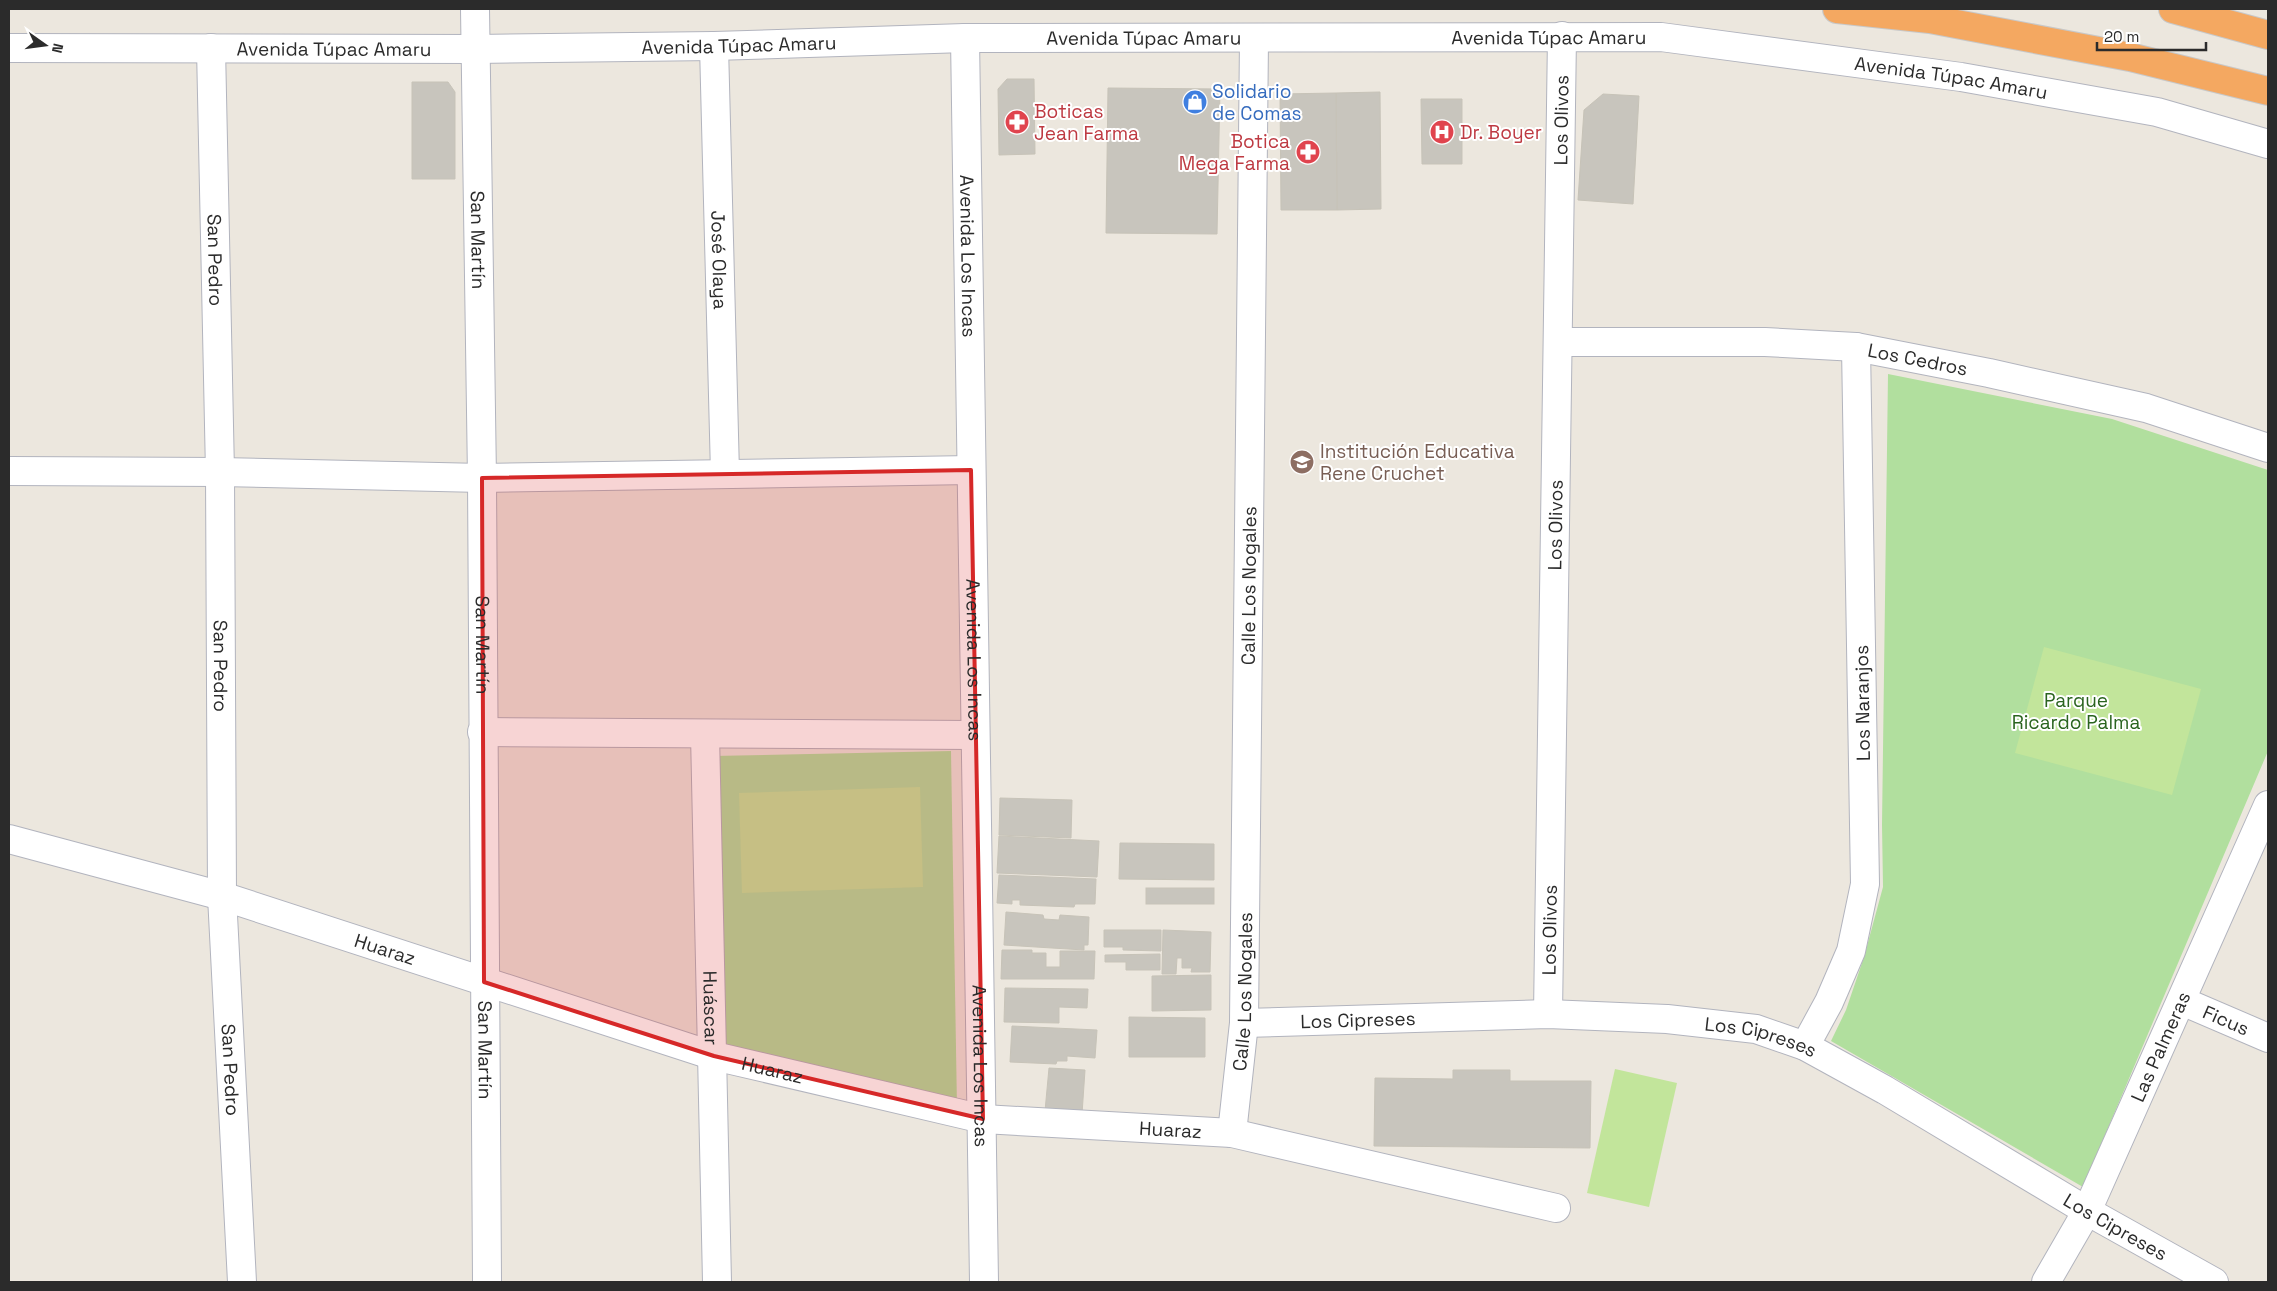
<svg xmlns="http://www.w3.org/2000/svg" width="2277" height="1291" viewBox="0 0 2277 1291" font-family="'Space Grotesk',sans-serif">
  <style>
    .green { fill: #b1df9e }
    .pitch { fill: #c2e59b }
    .building { fill: #c8c5bd; stroke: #c7c3b8 }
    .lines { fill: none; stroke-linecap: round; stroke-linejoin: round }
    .street-casing { stroke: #b2b4be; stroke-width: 30 }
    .secondary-casing { stroke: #b2b4be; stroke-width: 30 }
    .highway-casing { stroke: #c8c8c8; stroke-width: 30 }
    .street { stroke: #fff; stroke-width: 28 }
    .secondary { stroke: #fff; stroke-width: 28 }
    .highway { stroke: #f4a861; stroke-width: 28 }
    .marked { fill: #d62828; fill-opacity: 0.2; stroke: #d62828; stroke-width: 4; stroke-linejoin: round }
    .labels { text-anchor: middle; stroke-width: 4; stroke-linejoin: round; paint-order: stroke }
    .street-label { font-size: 19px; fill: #2b2b2b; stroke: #fff }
    .shop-label { font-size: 19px; fill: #366cbe; stroke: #fff; text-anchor: start }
    .health-label { font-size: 19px; fill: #be3a42; stroke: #fff; text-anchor: start }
    .education-label { font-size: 19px; fill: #785e54; stroke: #fff; text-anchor: start }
    .park-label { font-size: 19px; fill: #2a641f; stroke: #fff }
  </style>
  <rect width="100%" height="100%" fill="#ece7de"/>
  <g class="green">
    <polygon points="1888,374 2112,419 2268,470 2268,751 2083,1187 1831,1041 1846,1010 1864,957 1883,887 1882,825"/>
    <polygon points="951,751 957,1107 724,1055 712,756"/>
  </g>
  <g class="pitch">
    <polygon points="2044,647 2201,689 2172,795 2015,753"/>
    <polygon points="920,787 923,887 742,893 739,793"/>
    <polygon points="1615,1069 1677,1083 1649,1207 1587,1193"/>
  </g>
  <g class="building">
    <polygon points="1007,79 1034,79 1035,154 999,155 998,89"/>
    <polygon points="412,82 448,82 455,92 455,179 412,179"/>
    <polygon points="1108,88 1220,89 1217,234 1106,233"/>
    <polygon points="1380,92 1381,209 1337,210 1336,93"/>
    <polygon points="1336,93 1337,210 1281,210 1280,94"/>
    <polygon points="1603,94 1639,96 1633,204 1578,200 1584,110"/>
    <polygon points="1421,99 1462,99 1462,164 1422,164"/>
    <polygon points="1000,798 1072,800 1071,838 999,835"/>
    <polygon points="999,836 1099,841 1097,877 997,873"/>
    <polygon points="1120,843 1214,844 1214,880 1119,879"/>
    <polygon points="999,875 1096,879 1095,904 1075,904 1074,907 1020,905 1020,900 1012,900 1012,904 997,903"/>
    <rect x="1146" y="888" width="68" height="16"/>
    <polygon points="1006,912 1043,915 1044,919 1059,920 1060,915 1089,917 1088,945 1084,945 1084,950 1004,945"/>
    <polygon points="1104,930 1161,930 1161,951 1123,950 1123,947 1104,947"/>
    <polygon points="1163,930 1211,932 1210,972 1191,972 1192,968 1182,968 1182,958 1177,958 1176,974 1162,974"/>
    <polygon points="1002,950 1032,950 1032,953 1046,953 1046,967 1060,967 1060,951 1095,951 1094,979 1001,979"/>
    <polygon points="1160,954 1160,970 1126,970 1126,962 1105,962 1105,955"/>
    <polygon points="1211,975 1211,1010 1152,1011 1152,976"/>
    <polygon points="1005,988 1088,989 1087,1008 1059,1007 1059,1023 1004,1022"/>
    <polygon points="1129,1017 1205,1018 1205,1057 1129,1057"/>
    <polygon points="1012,1026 1097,1030 1095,1058 1067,1056 1067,1061 1057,1061 1056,1064 1010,1062"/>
    <polygon points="1049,1068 1085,1070 1082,1114 1045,1111"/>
    <polygon points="1453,1070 1510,1070 1510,1081 1591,1081 1590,1148 1374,1146 1375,1078 1453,1079"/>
  </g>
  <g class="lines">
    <defs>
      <g id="street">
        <path id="s1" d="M475 9 482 478 487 1282"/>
        <path id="s2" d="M965 38 984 1282"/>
        <path id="s3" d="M714 46 725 473"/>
        <path id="s4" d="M211 48 220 472 222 896 242 1282"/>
        <path id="s5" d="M1558 342H1765L1856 347 1989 373 2146 408 2268 448"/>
        <polyline points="9,471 220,472 482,478 971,470"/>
        <polyline points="482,732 975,735"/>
        <path id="s6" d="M705 734 717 1282"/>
        <path id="s7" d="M9 839 222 896 714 1056 983 1119 1232 1133 1556 1208"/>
        <path id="s8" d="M2182 1001 2268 1038"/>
        <path id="s9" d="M1548 1014 1562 36"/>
        <path id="s10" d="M1244 1023 1548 1014 1667 1019 1756 1029 1805 1046 1885 1090 2087 1211 2214 1282"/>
        <polyline points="1805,1046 1829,1002 1851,951 1865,884 1856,347"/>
        <path id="s11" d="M1232 1133 1244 1023 1254 39"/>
        <path id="s12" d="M2046 1282 2087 1211 2268 805"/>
      </g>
      <g id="secondary">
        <path id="s13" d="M9 48 476 49 714 46 965 38 1661 37 1961 77 2157 112 2268 144"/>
      </g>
      <g id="highway">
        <polyline points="1837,9 1930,19 2130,57 2268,91"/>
        <polyline points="2173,9 2268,35"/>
      </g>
    </defs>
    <use href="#street" class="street-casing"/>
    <use href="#secondary" class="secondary-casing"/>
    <use href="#highway" class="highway-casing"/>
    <use href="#street" class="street"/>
    <use href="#secondary" class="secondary"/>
    <use href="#highway" class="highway"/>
  </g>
  <path class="marked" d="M971 470 983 1119 714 1056 484 982 482 478Z"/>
  <defs>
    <symbol id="shop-disc" viewBox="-11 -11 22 22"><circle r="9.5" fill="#3f7fe0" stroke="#fff"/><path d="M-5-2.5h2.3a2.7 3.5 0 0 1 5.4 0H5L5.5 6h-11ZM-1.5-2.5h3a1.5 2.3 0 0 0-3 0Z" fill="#fff"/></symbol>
    <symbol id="pharmacy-disc" viewBox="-11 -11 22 22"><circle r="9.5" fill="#e0444e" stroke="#fff"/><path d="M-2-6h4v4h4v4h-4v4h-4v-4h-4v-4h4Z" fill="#fff"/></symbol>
    <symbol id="hospital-disc" viewBox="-11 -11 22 22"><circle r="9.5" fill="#e0444e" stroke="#fff"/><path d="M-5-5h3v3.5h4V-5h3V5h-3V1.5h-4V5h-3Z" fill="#fff"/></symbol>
    <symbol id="school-disc" viewBox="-11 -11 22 22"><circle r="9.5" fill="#8d6e63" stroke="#fff"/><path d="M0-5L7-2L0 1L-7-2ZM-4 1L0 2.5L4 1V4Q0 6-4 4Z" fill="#fff"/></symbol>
  </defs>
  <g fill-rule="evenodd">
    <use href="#shop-disc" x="1181" y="88" width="28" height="28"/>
    <use href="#pharmacy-disc" x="1003" y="108" width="28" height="28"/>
    <use href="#hospital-disc" x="1428" y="118" width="28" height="28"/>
    <use href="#pharmacy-disc" x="1294" y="138" width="28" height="28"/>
    <use href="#school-disc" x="1288" y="448" width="28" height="28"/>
  </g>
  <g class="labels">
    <g class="street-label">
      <text dy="7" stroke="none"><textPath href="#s13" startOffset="1540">Avenida Túpac Amaru</textPath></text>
      <text dy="7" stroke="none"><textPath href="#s13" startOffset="1135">Avenida Túpac Amaru</textPath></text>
      <text dy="7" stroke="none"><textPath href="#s13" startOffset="730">Avenida Túpac Amaru</textPath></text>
      <text dy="7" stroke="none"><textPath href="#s13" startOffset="325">Avenida Túpac Amaru</textPath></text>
      <text dy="7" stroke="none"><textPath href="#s13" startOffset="1945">Avenida Túpac Amaru</textPath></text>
      <text dy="7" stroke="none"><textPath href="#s9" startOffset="894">Los Olivos</textPath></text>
      <text dy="7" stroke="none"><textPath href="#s1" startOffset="231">San Martín</textPath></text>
      <text dy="7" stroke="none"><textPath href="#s2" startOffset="218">Avenida Los Incas</textPath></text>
      <text dy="7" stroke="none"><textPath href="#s3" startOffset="214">José Olaya</textPath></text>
      <text dy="7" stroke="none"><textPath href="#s4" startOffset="212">San Pedro</textPath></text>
      <text dy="7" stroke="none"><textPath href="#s5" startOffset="361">Los Cedros</textPath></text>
      <text dy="7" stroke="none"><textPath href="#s9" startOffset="489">Los Olivos</textPath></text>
      <text dy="7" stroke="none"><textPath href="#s11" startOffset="548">Calle Los Nogales</textPath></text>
      <text dy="7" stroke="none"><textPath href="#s1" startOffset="636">San Martín</textPath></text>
      <text dy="7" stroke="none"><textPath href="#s2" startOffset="622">Avenida Los Incas</textPath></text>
      <text dy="7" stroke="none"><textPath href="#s4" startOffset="618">San Pedro</textPath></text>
      <text transform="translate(1862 703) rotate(-91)" y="7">Los Naranjos</text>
      <text dy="7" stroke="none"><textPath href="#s9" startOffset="84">Los Olivos</textPath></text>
      <text dy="7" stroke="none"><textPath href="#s7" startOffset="392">Huaraz</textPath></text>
      <text dy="7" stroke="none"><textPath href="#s11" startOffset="142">Calle Los Nogales</textPath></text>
      <text dy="7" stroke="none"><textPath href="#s6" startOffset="274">Huáscar</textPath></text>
      <text dy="7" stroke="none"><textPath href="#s10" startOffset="114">Los Cipreses</textPath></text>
      <text dy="7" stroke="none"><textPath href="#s8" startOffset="48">Ficus</textPath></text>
      <text dy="7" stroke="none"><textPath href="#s10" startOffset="519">Los Cipreses</textPath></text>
      <text dy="7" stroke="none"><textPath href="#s12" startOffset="262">Las Palmeras</textPath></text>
      <text dy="7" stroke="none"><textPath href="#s1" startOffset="1041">San Martín</textPath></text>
      <text dy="7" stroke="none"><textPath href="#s2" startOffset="1028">Avenida Los Incas</textPath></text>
      <text dy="7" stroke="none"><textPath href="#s4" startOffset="1022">San Pedro</textPath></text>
      <text dy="7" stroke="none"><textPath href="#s7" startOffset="798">Huaraz</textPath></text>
      <text dy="7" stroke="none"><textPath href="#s7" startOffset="1202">Huaraz</textPath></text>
      <text dy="7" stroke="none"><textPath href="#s10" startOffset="924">Los Cipreses</textPath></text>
    </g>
    <g class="shop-label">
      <text x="1212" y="98">Solidario<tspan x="1212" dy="22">de Comas</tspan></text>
    </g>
    <g class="health-label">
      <text x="1034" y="118">Boticas<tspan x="1034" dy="22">Jean Farma</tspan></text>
      <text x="1460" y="139">Dr. Boyer</text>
      <text x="1290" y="148" text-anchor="end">Botica<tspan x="1290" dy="22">Mega Farma</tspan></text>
    </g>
    <g class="education-label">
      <text x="1320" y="458">Institución Educativa<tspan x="1320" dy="22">Rene Cruchet</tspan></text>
    </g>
    <g class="park-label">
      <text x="2076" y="707">Parque<tspan x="2076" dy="22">Ricardo Palma</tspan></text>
    </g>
  </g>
  <rect width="2277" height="1291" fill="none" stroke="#2b2b2b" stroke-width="20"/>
  <g transform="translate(45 45) rotate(104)" stroke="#ffffff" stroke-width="4" paint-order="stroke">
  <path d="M0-4L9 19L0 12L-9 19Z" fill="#2b2b2b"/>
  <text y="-8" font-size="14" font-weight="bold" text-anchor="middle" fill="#2b2b2b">N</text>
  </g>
  <path d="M2097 42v8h109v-8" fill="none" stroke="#2b2b2b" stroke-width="2.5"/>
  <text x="2104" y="42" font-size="15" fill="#2b2b2b" stroke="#ffffff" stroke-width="4" paint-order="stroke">20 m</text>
</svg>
